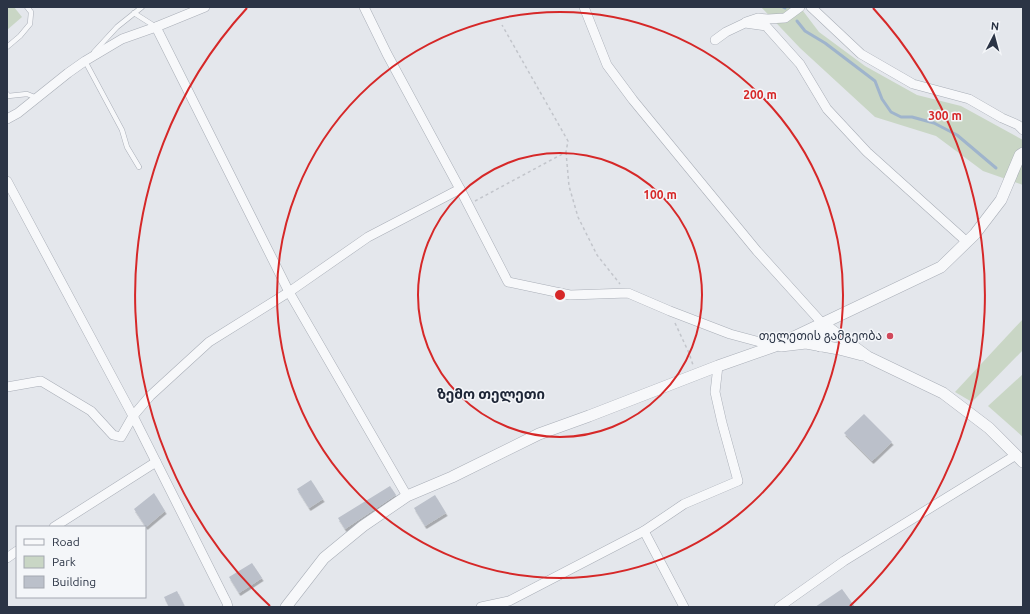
<svg xmlns="http://www.w3.org/2000/svg" width="1030" height="614" viewBox="0 0 1030 614" font-family="Ubuntu,'Noto Sans Georgian',sans-serif">
  <style>
    .green { fill: #c9d6c5 }
    .lines { fill: none; stroke-linecap: round; stroke-linejoin: round }
    .stream { stroke: #9fb4cc; stroke-width: 3 }
    .building { fill: #bbc0ca; filter: url(#shadow) }
    .service-casing { stroke: #a9aeb7; stroke-width: 5.5 }
    .minor-casing { stroke: #a9aeb7; stroke-width: 10 }
    .tertiary-casing { stroke: #a9aeb7; stroke-width: 12 }
    .path { stroke: #c2c5cb; stroke-width: 1.5; stroke-dasharray: 3 3; stroke-linecap: butt }
    .service { stroke: #f7f8fa; stroke-width: 4.5 }
    .minor { stroke: #f7f8fa; stroke-width: 9 }
    .tertiary { stroke: #f7f8fa; stroke-width: 11 }
    .ring { fill: none; stroke: #d62828; stroke-width: 2 }
    .poi-dot { fill: #d1495b; stroke: #f4f6f9; stroke-width: 1.5 }
    .labels { text-anchor: middle; stroke-width: 3; stroke-linejoin: round; paint-order: stroke }
    .poi-label { font-size: 12px; fill: #2b3445; stroke: #f4f6f9; text-anchor: end }
    .quarter-label { font-size: 14px; font-weight: bold; fill: #1d2536; stroke: #f4f6f9 }
    .centre { fill: #d62828; stroke: #f4f6f9; stroke-width: 2 }
    .ring-label { font-size: 12px; text-anchor: middle; font-weight: bold; fill: #d62828; stroke: #f4f6f9; stroke-width: 3; stroke-linejoin: round; paint-order: stroke }
  </style>
  <defs>
    <filter id="shadow"><feDropShadow dx="1.5" dy="3" stdDeviation="0" flood-color="#0004"/></filter>
  </defs>
  <rect width="100%" height="100%" fill="#e4e7ec"/>
  <g class="green">
    <polygon points="7,7 14,7 22,17 7,30"/>
    <polygon points="761,7 800,7 819,32 865,66 917,95 961,106 1023,140 1023,185 983,171 936,136 875,117 800,48"/>
    <polygon points="1023,319 1023,350 972,402 955,392"/>
    <polygon points="1023,374 1023,437 988,406"/>
  </g>
  <g class="lines">
    <g class="stream">
      <polyline points="783,7 785,8"/>
      <polyline points="797,21 805,31 825,43 875,81 882,99 891,112 901,117 912,117 934,123 957,135 996,168"/>
    </g>
  </g>
  <g class="building">
    <polygon points="864,414 892,442 872,461 844,433"/>
    <polygon points="311,480 323,499 309,508 297,489"/>
    <polygon points="390,486 396,495 345,529 338,518"/>
    <polygon points="154,493 165,511 146,527 134,509"/>
    <polygon points="435,495 446,513 425,526 414,508"/>
    <polygon points="252,563 262,578 239,593 229,577"/>
    <polygon points="842,589 855,607 815,607"/>
    <polygon points="177,591 185,607 169,607 164,597"/>
  </g>
  <g class="lines">
    <defs>
      <g id="service">
        <polyline points="134,13 156,27"/>
        <polyline points="7,47 20,36 30,24 31,12 27,7"/>
        <polyline points="94,52 117,27 142,7"/>
        <polyline points="86,61 85,61 122,130 127,147 139,167"/>
        <polyline points="7,94 8,96 27,94 37,98"/>
      </g>
      <g id="minor">
        <polyline points="364,7 387,54 460,189 508,282 570,295 628,293 670,311 730,334 775,346"/>
        <polyline points="584,7 607,65 633,100 757,251 822,323"/>
        <polyline points="811,7 861,54 913,84 969,99 1002,118 1018,125 1023,130"/>
        <polyline points="746,22 758,18 768,19 785,18 800,7"/>
        <polyline points="156,27 289,292 407,496"/>
        <polyline points="715,40 726,32 745,23 766,26 800,64 827,109 867,152 967,242"/>
        <polyline points="7,119 18,113 68,73 85,61 122,39 156,27 205,7"/>
        <polyline points="7,181 133,416 227,603 228,607"/>
        <polyline points="7,387 41,381 91,411 113,435 121,437 133,416 150,396 209,342 289,292 368,237 460,189"/>
        <polyline points="54,527 156,462"/>
        <polyline points="644,531 684,607"/>
        <polyline points="7,558 17,551"/>
        <polyline points="481,607 509,601 644,531 684,504 738,481 722,423 715,392 718,366"/>
        <polyline points="779,607 844,561 1016,455"/>
      </g>
      <g id="tertiary">
        <polyline points="822,323 868,357 943,393 989,428 1023,462"/>
        <polyline points="781,346 806,343 839,349 862,355"/>
        <polyline points="820,346 822,323"/>
        <polyline points="286,607 324,558 363,526 407,496 452,477 539,434 589,416 718,366 775,346 941,267 975,234 1001,200 1020,155 1023,153"/>
      </g>
    </defs>
    <use href="#service" class="service-casing"/>
    <use href="#minor" class="minor-casing"/>
    <use href="#tertiary" class="tertiary-casing"/>
    <g class="path">
      <polyline points="566,152 569,186 578,217 597,255 620,284"/>
      <polyline points="475,201 566,152 568,141 502,25"/>
      <polyline points="675,323 689,353 693,365"/>
    </g>
    <use href="#service" class="service"/>
    <use href="#minor" class="minor"/>
    <use href="#tertiary" class="tertiary"/>
  </g>
  <g class="ring">
    <circle cx="560" cy="295" r="142"/>
    <circle cx="560" cy="295" r="283"/>
    <path d="M270 606A425 425 0 0 1 247 8M873 8A425 425 0 0 1 850 606"/>
  </g>
  <circle class="poi-dot" cx="890" cy="336" r="4"/>
  <g class="labels">
    <g class="poi-label">
      <text x="882" y="340">თელეთის გამგეობა</text>
    </g>
    <g class="quarter-label">
      <text x="491" y="399">ზემო თელეთი</text>
    </g>
  </g>
  <circle cx="560" cy="295" r="6" class="centre"/>
  <g class="ring-label">
    <text x="760" y="99">200 m</text>
    <text x="945" y="120">300 m</text>
    <text x="660" y="199">100 m</text>
  </g>
  <rect width="1030" height="614" fill="none" stroke="#2b3445" stroke-width="16"/>
  <rect x="16" y="526" width="130" height="72" fill="#f4f6f9" stroke="#a4a8b1"/>
  <rect x="24" y="539" width="20" height="6" fill="#f7f8fa" stroke="#a4a8b1"/>
  <text x="52" y="546" font-size="12" fill="#2b3445">Road</text>
  <rect x="24" y="556" width="20" height="12" fill="#c9d6c5" stroke="#a4a8b1"/>
  <text x="52" y="566" font-size="12" fill="#2b3445">Park</text>
  <rect x="24" y="576" width="20" height="12" fill="#bbc0ca" stroke="#a4a8b1"/>
  <text x="52" y="586" font-size="12" fill="#2b3445">Building</text>
  <g transform="translate(994 36) rotate(6)" stroke="#f4f6f9" stroke-width="3" paint-order="stroke">
  <path d="M0-3L7 15L0 10L-7 15Z" fill="#2b3445"/>
  <text y="-6" font-size="11" font-weight="bold" text-anchor="middle" fill="#2b3445">N</text>
  </g>
</svg>
